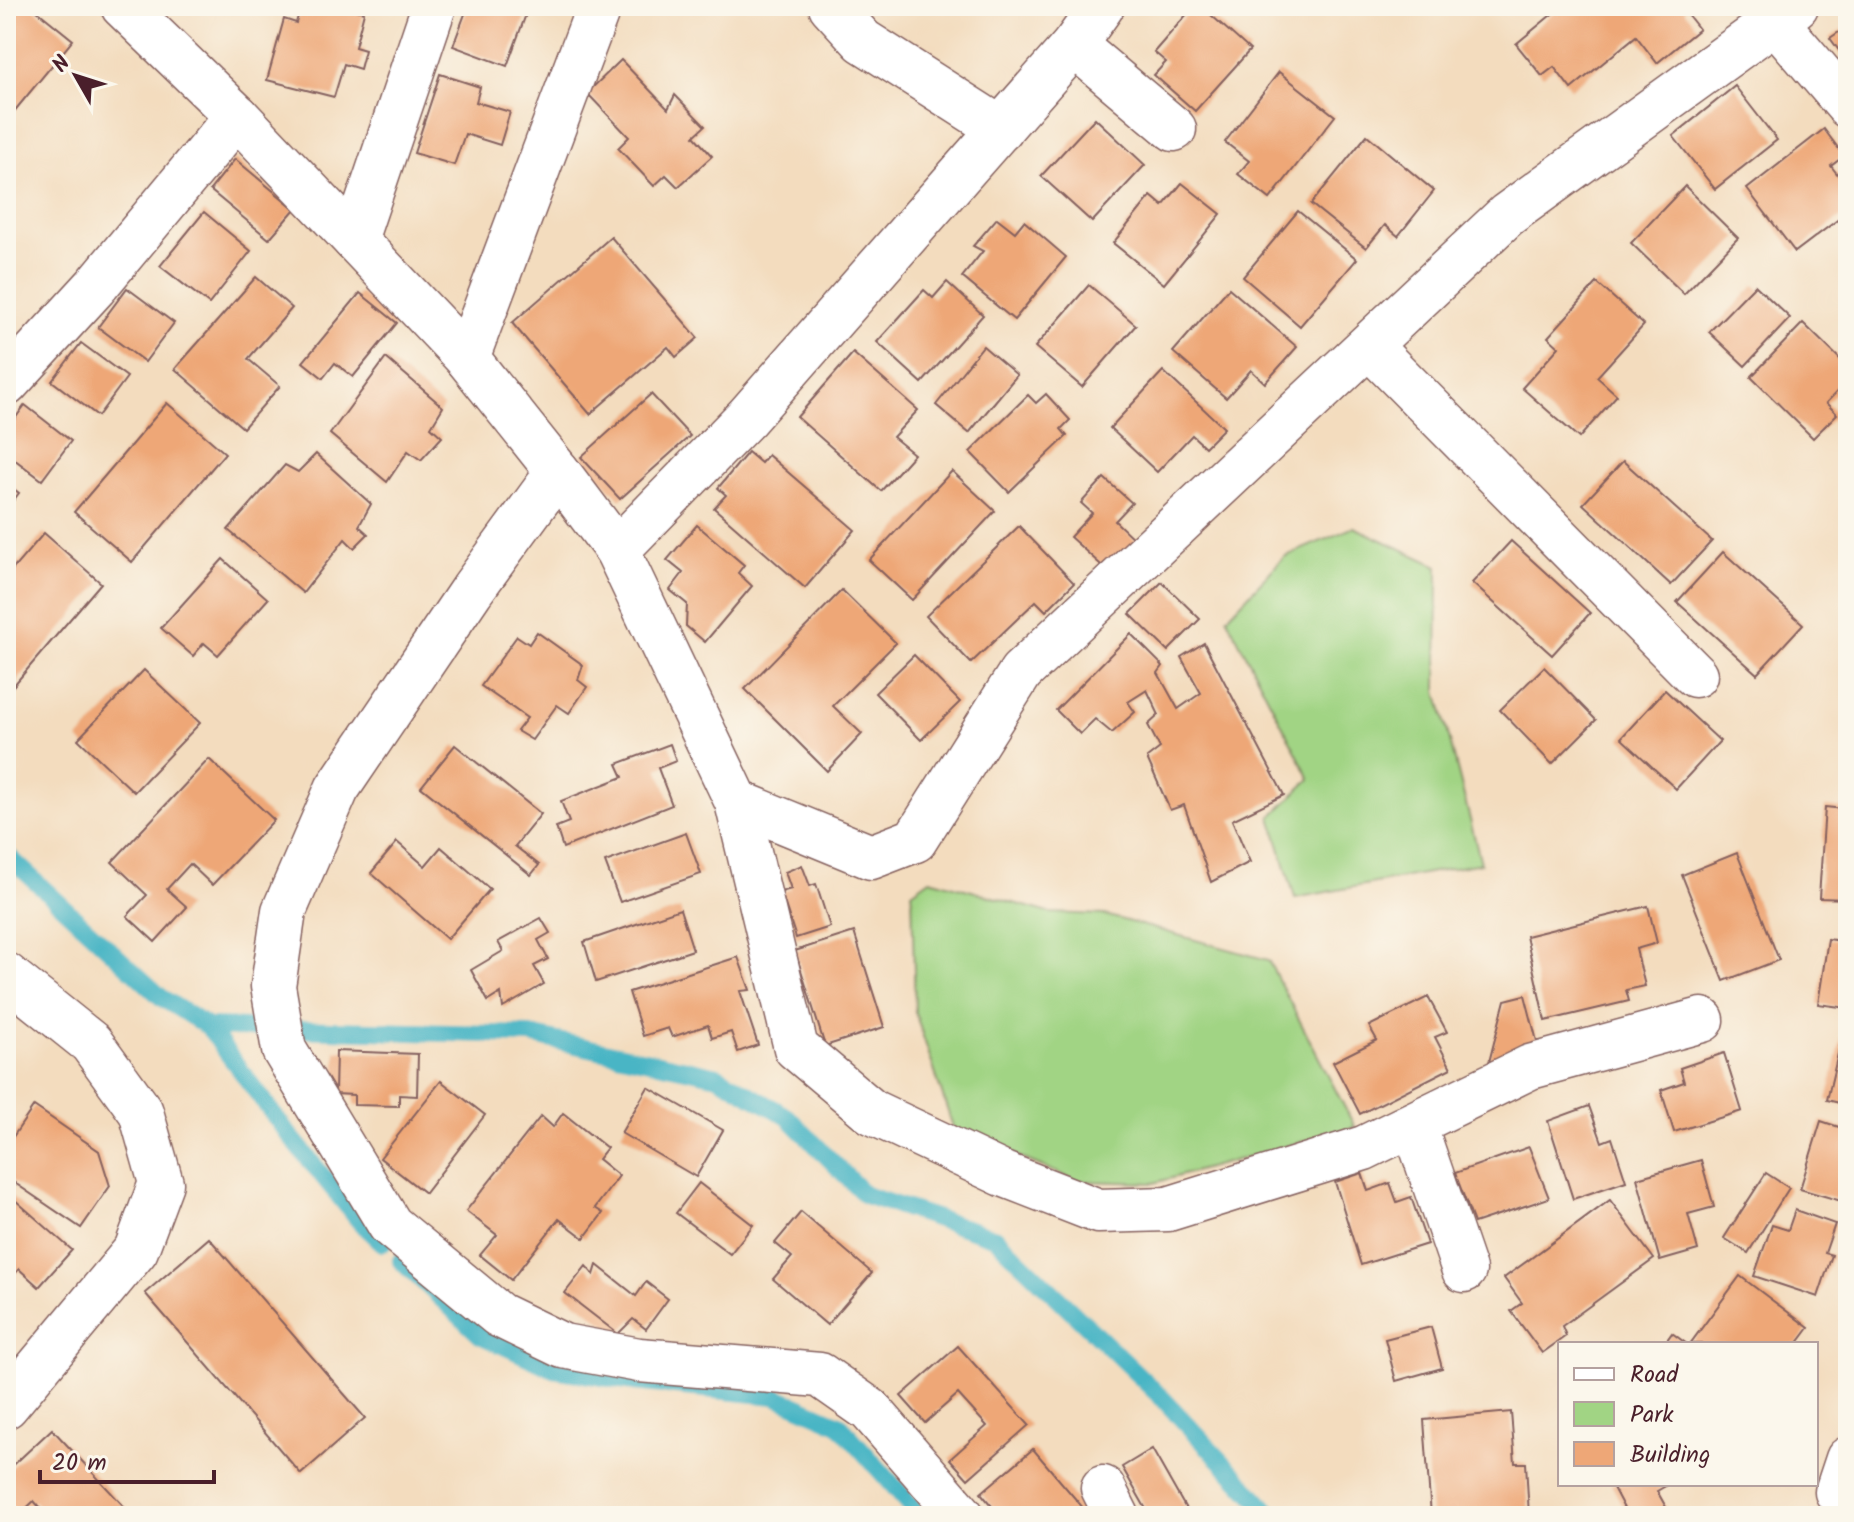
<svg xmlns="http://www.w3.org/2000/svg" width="1854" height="1522" viewBox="0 0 1854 1522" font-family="Kalam,sans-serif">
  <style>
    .green { fill: #a1d484; stroke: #767a58; stroke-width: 2 }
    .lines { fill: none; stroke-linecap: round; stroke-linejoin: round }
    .stream { stroke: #49b5c5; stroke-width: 18 }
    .building { fill: #eea777 }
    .minor-casing { stroke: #85615e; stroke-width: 47 }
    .minor { stroke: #fff; stroke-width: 44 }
  </style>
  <rect width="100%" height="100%" fill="#fbf7ec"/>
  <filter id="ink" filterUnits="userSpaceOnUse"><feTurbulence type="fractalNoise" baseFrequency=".0125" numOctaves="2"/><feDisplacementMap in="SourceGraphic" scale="16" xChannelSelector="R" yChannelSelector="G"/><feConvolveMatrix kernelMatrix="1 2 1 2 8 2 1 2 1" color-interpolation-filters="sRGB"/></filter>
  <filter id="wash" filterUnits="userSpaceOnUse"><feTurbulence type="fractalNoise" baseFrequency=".006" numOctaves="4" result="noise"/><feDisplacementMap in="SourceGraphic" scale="32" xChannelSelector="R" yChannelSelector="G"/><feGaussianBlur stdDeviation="1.8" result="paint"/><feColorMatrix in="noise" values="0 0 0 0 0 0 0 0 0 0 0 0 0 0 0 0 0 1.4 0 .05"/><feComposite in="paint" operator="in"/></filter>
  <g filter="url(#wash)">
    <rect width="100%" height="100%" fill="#f3dcbe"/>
    <g class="green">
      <polygon points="1354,527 1438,566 1437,690 1481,863 1295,898 1271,817 1310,779 1227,618 1284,557"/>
      <polygon points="930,879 1049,913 1105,915 1268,960 1355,1127 1154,1183 1077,1181 954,1130 915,1012 912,892"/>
    </g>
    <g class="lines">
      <g class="stream">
        <polyline points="6,854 162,998 208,1027 282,1126 360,1222 383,1243"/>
        <polyline points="208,1027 530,1035 718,1076 788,1117 865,1195 996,1238 1163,1399 1273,1516"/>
        <polyline points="401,1261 480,1335 554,1369 634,1382 775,1396 839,1424 920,1516"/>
      </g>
    </g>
    <g id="blocks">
      <g class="building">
        <polygon points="10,6 31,6 73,40 12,114 6,109 6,12"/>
        <polygon points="301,6 353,6 352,9 364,12 355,47 365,50 360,69 344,64 334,97 267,80 284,19 296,23"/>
        <polygon points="468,6 529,6 507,66 453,46"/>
        <polygon points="1194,6 1201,6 1250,50 1195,111 1154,75 1166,62 1154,52"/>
        <polygon points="1562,6 1689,6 1684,10 1699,29 1657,63 1636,36 1571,89 1554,67 1542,76 1516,44"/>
        <polygon points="1848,26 1848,63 1830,38"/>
        <polygon points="621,60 668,109 675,95 705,126 694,136 712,156 678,187 666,175 654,186 618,148 629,137 587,93"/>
        <polygon points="1279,72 1335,116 1270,199 1238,174 1249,161 1225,142"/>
        <polygon points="440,74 480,87 476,102 510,112 500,145 465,134 454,165 414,153"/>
        <polygon points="1735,86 1777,140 1715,189 1673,136"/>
        <polygon points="1095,118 1145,165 1092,222 1041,176"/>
        <polygon points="1824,129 1844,156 1831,166 1848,188 1848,212 1795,252 1747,189"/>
        <polygon points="1367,135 1434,191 1398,236 1385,225 1366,248 1311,204"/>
        <polygon points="235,159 295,209 269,239 210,190"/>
        <polygon points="1182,183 1221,214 1164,284 1113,243 1151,196 1163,206"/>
        <polygon points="1685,186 1738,238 1684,294 1631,243"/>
        <polygon points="1298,211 1357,259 1300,326 1243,277"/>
        <polygon points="204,212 251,251 209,304 160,266"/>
        <polygon points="997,218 1015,232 1024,221 1066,257 1014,320 962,277 983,251 973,246"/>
        <polygon points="611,237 698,338 676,357 668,347 590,414 512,323"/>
        <polygon points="256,277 292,308 248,359 280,386 243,428 175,369"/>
        <polygon points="947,282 983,315 922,383 877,342 924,290 933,298"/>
        <polygon points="1597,283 1644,325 1597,377 1617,395 1579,438 1522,388 1559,347 1548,337"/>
        <polygon points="1089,285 1136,325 1082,387 1035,347"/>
        <polygon points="1755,285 1790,318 1745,366 1709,332"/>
        <polygon points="127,288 174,323 145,362 98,327"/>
        <polygon points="1229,288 1297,347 1265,383 1251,370 1226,398 1173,352"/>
        <polygon points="360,293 397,323 353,377 335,363 323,378 303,362"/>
        <polygon points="1803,323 1848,367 1848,380 1826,403 1837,414 1813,438 1751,377"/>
        <polygon points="81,343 127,377 98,416 52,381"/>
        <polygon points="983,346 1017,375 969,433 936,405"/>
        <polygon points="853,353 918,410 893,437 914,454 881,491 797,417"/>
        <polygon points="386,358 443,407 431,427 442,437 421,460 408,451 387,482 330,434"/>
        <polygon points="1163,371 1224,428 1205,447 1192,435 1157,472 1110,428"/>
        <polygon points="651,394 690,436 620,499 581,457"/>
        <polygon points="1046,394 1070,420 1061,429 1067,436 1009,492 970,452 1028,395 1036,403"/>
        <polygon points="167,403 225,453 132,562 74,512"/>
        <polygon points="25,405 71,441 42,480 6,453 6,431"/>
        <polygon points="748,452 761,463 768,455 855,530 805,588 714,508 726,495 718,488"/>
        <polygon points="316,454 371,504 359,526 368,534 354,548 345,539 303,593 228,530 285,465 298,472"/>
        <polygon points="1623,461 1712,541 1671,585 1583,504"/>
        <polygon points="952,471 995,511 912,600 869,560"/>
        <polygon points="1104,478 1132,503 1115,521 1137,542 1110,573 1070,537 1092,513 1081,503"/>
        <polygon points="6,483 19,493 6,510"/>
        <polygon points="697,525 744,565 738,573 752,586 705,642 686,626 687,604 670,590 683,573 667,560"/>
        <polygon points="1019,526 1074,583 1046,611 1036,601 971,663 926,616"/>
        <polygon points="44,533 101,583 8,692 6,577"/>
        <polygon points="1511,541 1590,613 1552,655 1472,583"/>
        <polygon points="1723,552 1803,624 1757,674 1677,602"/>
        <polygon points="223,559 268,599 218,655 204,643 193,656 161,628"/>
        <polygon points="1162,582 1200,619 1168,651 1130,614"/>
        <polygon points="842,590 896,643 833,706 862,734 827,771 745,689"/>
        <polygon points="537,632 583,665 578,680 587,687 569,713 557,705 532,740 517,731 527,718 481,686 517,636 529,644"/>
        <polygon points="1131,634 1163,666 1158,673 1178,709 1201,693 1181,657 1204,643 1284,795 1232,820 1250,862 1211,882 1184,805 1170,810 1147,758 1160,748 1148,725 1159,715 1147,690 1128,702 1135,712 1112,733 1095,719 1080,734 1056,710"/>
        <polygon points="914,655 960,702 921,740 875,693"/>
        <polygon points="1544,667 1596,720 1552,764 1500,710"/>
        <polygon points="144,670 200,723 134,792 78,739"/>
        <polygon points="1665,690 1720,741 1676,789 1621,738"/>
        <polygon points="670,744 676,761 658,768 672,805 563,848 556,827 569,822 561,801 623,777 617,764"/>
        <polygon points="455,745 541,814 515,846 539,865 531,875 421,787"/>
        <polygon points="209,759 274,820 212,885 190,864 167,889 187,907 155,942 127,916 147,895 112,862"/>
        <polygon points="1825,807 1844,809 1843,826 1848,826 1848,899 1819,898"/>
        <polygon points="686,833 701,874 620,902 605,862"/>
        <polygon points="397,842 425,866 441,847 490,889 447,939 371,873"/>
        <polygon points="1737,853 1779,960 1724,981 1682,875"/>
        <polygon points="802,865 810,886 816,884 830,927 796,938 781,892 791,889 785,872"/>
        <polygon points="1648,906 1657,943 1636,949 1645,986 1626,990 1629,1001 1545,1021 1526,936"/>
        <polygon points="680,909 693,950 596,982 584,942"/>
        <polygon points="541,918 550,933 538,940 548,959 534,966 544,984 503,1008 501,993 488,1001 471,970 503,951 498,942"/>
        <polygon points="854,932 884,1027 825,1046 795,951"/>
        <polygon points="1828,939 1848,942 1848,1008 1818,1004"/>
        <polygon points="738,957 750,990 740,991 758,1045 738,1052 731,1032 712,1038 708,1025 672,1037 668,1028 643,1036 629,992"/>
        <polygon points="1525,995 1539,1049 1489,1062 1505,1000"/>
        <polygon points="1428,997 1447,1032 1435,1037 1451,1068 1360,1114 1333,1062 1377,1040 1369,1026"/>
        <polygon points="1845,1024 1848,1024 1848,1105 1827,1100"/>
        <polygon points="336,1051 418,1054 417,1096 399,1095 399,1106 354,1105 354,1095 335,1094"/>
        <polygon points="1724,1053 1742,1111 1674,1132 1661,1090 1684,1082 1680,1068"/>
        <polygon points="441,1081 485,1115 425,1193 380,1158"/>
        <polygon points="648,1087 723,1130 696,1177 621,1133"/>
        <polygon points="34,1106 99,1151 110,1186 81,1228 6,1177 6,1147"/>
        <polygon points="1589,1106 1602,1142 1612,1138 1626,1181 1573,1199 1548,1121"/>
        <polygon points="563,1113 607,1148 598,1159 619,1176 595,1208 603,1213 584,1238 559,1219 511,1280 480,1255 497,1235 466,1211 541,1116 553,1127"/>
        <polygon points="1821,1121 1848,1130 1848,1203 1800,1189"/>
        <polygon points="1529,1147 1549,1198 1474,1223 1455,1173"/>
        <polygon points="1701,1160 1714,1207 1688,1214 1698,1250 1660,1261 1637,1178"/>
        <polygon points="1362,1173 1368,1191 1390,1183 1397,1202 1411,1197 1427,1244 1361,1265 1335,1182"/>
        <polygon points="1766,1173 1789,1188 1748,1253 1724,1238"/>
        <polygon points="699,1183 753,1225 730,1254 676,1213"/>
        <polygon points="6,1192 72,1250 39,1287 19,1269 6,1284"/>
        <polygon points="1610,1200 1654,1259 1562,1326 1566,1336 1542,1353 1511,1311 1522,1303 1504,1278"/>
        <polygon points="1795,1210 1835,1224 1825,1253 1832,1255 1818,1297 1754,1276 1772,1225 1788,1230"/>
        <polygon points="801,1212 872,1273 827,1325 773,1279 792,1257 775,1243"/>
        <polygon points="209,1238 365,1418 301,1474 145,1293"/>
        <polygon points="597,1265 636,1296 646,1282 668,1299 646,1329 633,1319 618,1334 565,1293 586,1266 594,1275"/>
        <polygon points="1740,1276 1809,1328 1797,1344 1690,1344"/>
        <polygon points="1431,1327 1442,1368 1396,1381 1385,1339"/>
        <polygon points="1672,1333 1687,1344 1664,1344"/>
        <polygon points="958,1346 1029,1425 968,1479 950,1459 987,1426 958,1394 925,1423 901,1396"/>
        <polygon points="1511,1412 1515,1463 1526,1463 1529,1516 1431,1516 1424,1420"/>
        <polygon points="52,1429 133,1516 47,1516 34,1501 20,1514 6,1499 6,1472"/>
        <polygon points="1033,1449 1090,1516 1000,1516 981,1493"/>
        <polygon points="1152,1449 1190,1516 1150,1516 1122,1467"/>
        <polygon points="1611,1484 1669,1484 1657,1491 1671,1516 1628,1516"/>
      </g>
    </g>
  </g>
  <g filter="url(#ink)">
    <use href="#blocks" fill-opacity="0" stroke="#85615e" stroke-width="2"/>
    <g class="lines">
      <defs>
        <g id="minor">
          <polyline points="123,6 237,116 467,358 558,472 617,550 737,802 871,857 915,840 1021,672 1507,215 1796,6"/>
          <polyline points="831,6 863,41 1001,129"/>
          <polyline points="1775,21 1848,106"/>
          <polyline points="1074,45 1174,129"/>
          <polyline points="355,240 434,6"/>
          <polyline points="1369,346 1695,675"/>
          <polyline points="467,358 599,6"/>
          <polyline points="6,384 95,287 237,116"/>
          <polyline points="558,472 471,591 337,789 284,911 273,986 284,1050 390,1225 499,1315 563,1346 639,1360 820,1375 870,1410 962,1516"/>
          <polyline points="617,550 747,417 1074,45 1102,6"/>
          <polyline points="737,802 796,1048 872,1112 1003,1174 1098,1211 1168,1209 1364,1148 1530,1067 1702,1020"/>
          <polyline points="6,975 91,1043 141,1112 161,1183 136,1250 6,1406"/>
          <polyline points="1414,1124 1464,1270"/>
          <polyline points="1848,1459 1837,1492 1848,1499"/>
          <polyline points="1103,1488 1117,1516"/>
        </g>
      </defs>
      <use href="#minor" class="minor-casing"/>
      <use href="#minor" class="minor"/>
    </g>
  </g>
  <rect width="1854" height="1522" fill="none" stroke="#fbf7ec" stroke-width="32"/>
  <rect x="1558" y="1342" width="260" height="144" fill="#fbf7ec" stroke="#b4a19f" stroke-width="2"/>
  <rect x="1574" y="1368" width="40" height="12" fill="#ffffff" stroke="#b4a19f" stroke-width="2"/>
  <text x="1630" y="1382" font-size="24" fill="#4a1f2b">Road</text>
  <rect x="1574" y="1402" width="40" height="24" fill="#a1d484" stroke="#b4a19f" stroke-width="2"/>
  <text x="1630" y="1422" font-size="24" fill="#4a1f2b">Park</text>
  <rect x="1574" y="1442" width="40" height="24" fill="#eea777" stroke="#b4a19f" stroke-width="2"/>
  <text x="1630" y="1462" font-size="24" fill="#4a1f2b">Building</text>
  <g transform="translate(76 76) rotate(309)" stroke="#fbf7ec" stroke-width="6" paint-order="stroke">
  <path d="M0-6L14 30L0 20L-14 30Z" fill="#4a1f2b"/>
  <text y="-12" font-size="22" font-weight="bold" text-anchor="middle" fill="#4a1f2b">N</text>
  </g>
  <path d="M40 1470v12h174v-12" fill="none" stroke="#4a1f2b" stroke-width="4"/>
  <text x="52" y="1470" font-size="24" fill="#4a1f2b" stroke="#fbf7ec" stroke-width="6" paint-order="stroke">20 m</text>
</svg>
